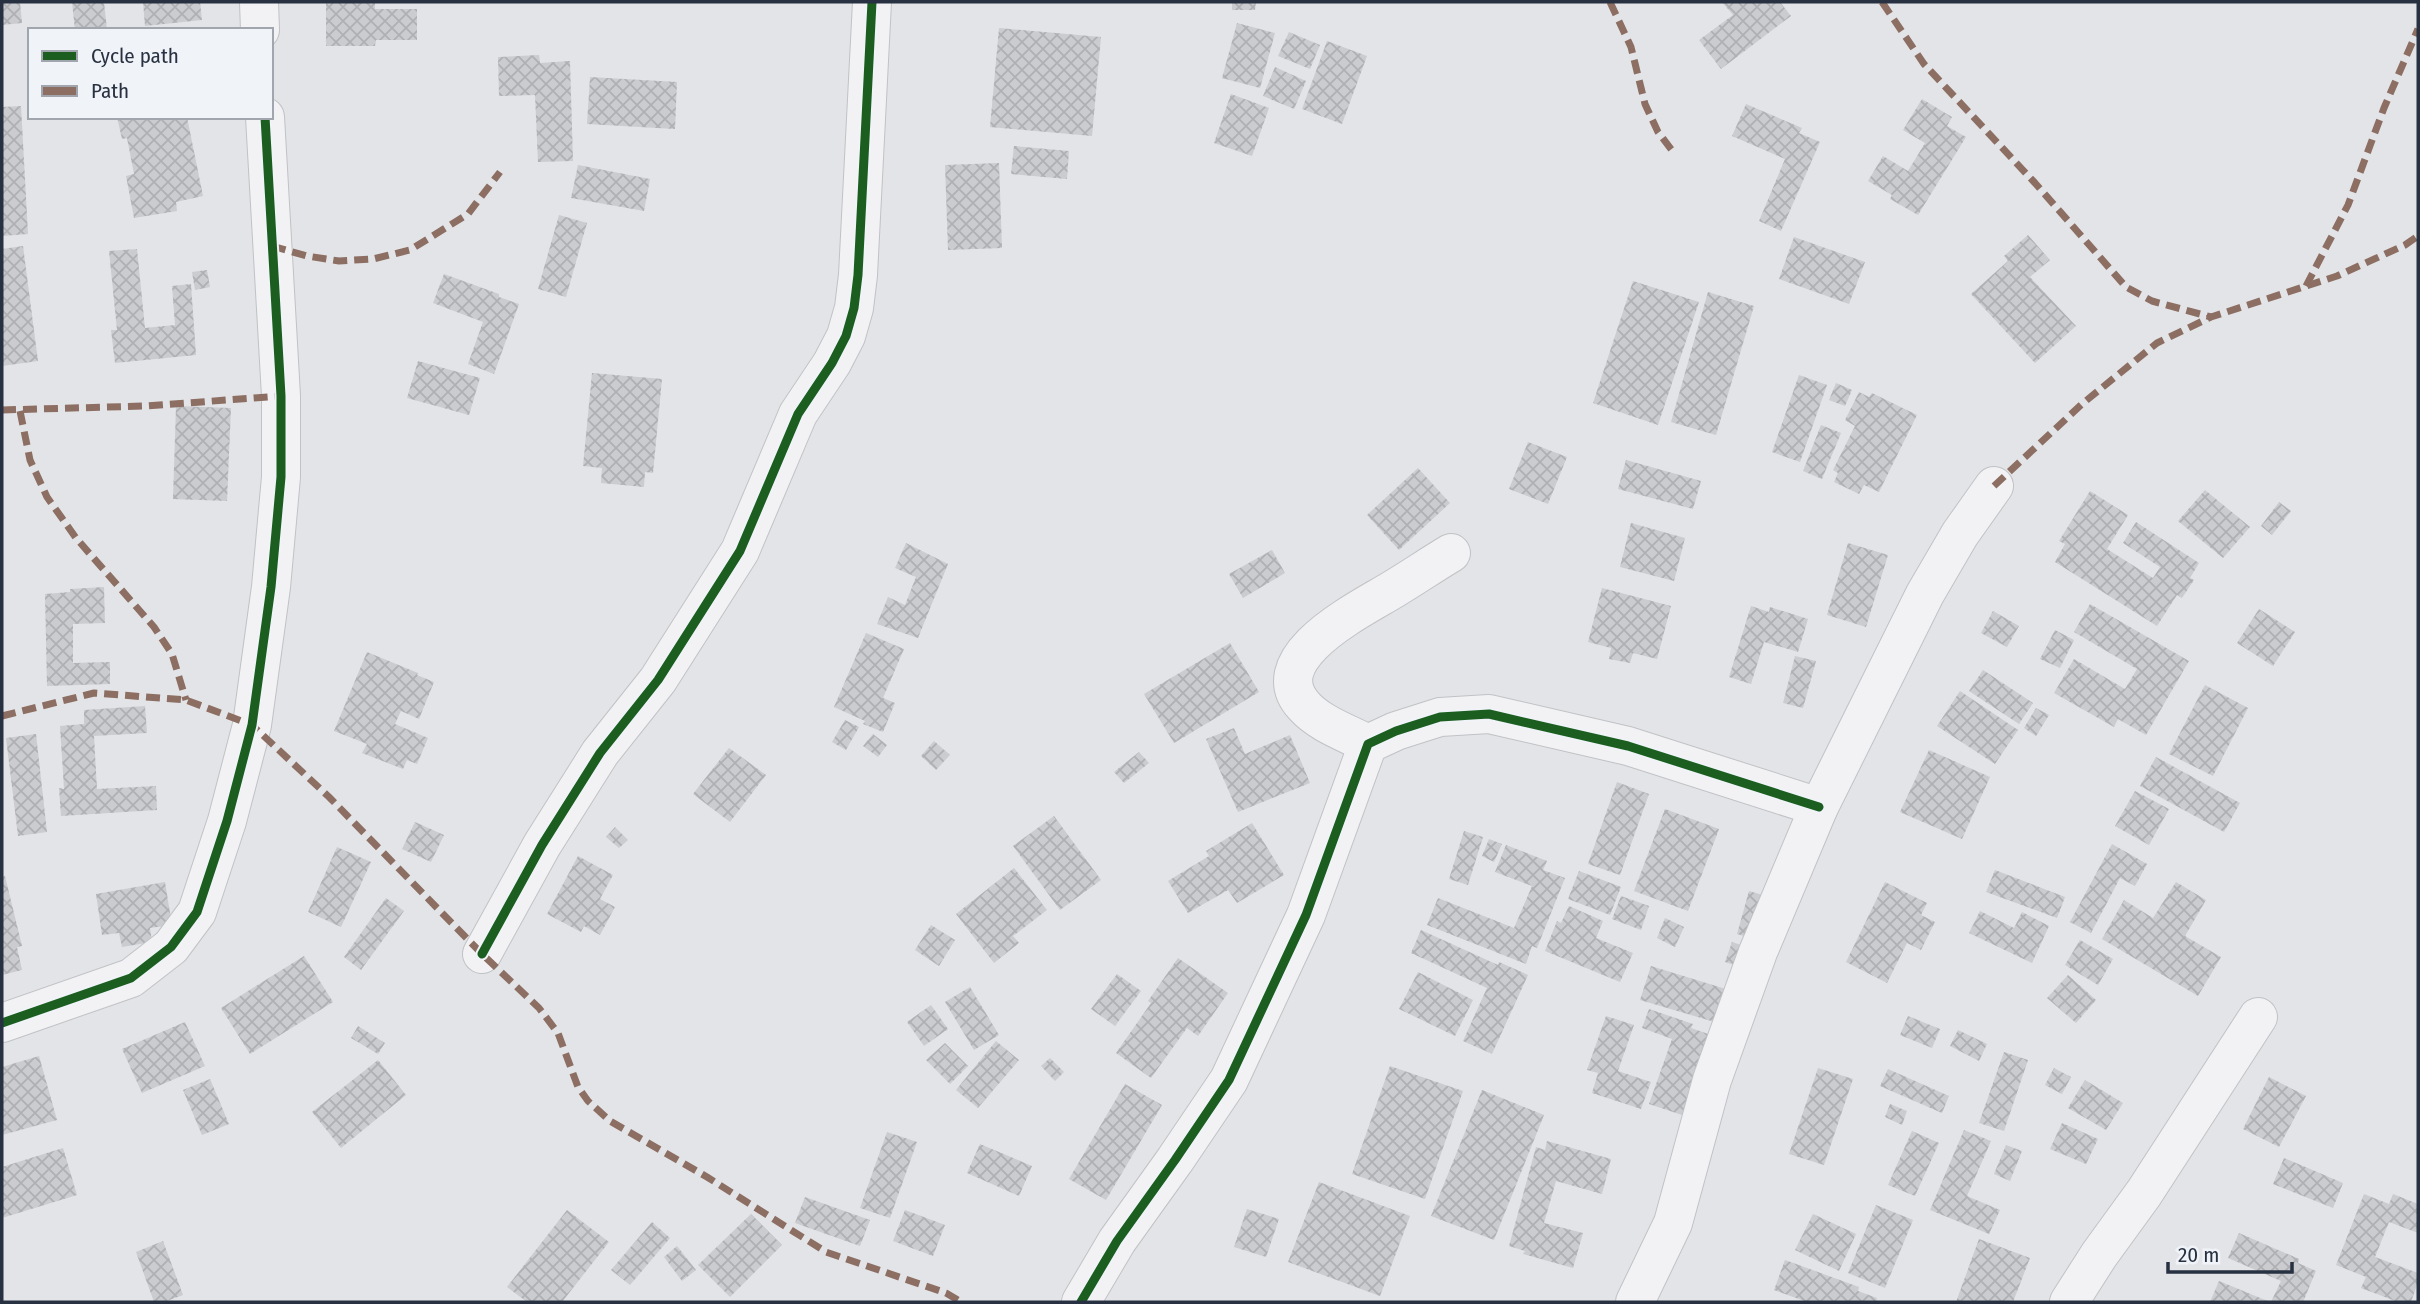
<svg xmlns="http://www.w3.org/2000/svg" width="2420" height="1304" viewBox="0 0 2420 1304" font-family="'Fira Sans Condensed',sans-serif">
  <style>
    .building { fill: url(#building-cross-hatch) }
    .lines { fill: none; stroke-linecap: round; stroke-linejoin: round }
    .minor-casing { stroke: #c0c2c5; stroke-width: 40 }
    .minor { stroke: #f2f2f4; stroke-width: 38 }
    .quiet { stroke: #8d6e63; stroke-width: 7; stroke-dasharray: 14 7; stroke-linecap: butt }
    .cycleway-casing { stroke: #f0f3f7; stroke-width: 13 }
    .cycleway { stroke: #1b5e20; stroke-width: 9 }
  </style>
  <defs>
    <pattern id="building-cross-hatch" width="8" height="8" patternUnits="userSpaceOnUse" patternTransform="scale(1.75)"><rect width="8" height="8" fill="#cacccf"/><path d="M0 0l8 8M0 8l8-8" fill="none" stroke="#aeb0b3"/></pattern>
  </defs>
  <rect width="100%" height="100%" fill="#e2e4e7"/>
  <g class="building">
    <polygon points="2,2 20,2 22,23 2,25"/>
    <polygon points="72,2 104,2 107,30 75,30"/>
    <polygon points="143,2 200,2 202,20 145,26"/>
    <polygon points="326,2 375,2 375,9 417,9 417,40 376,40 375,46 326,46"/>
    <polygon points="1232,2 1256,2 1255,10 1232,10"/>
    <polygon points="1722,2 1780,2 1791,16 1721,69 1699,40 1733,15"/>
    <polygon points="1237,23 1275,33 1260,88 1222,78"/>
    <polygon points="999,28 1101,37 1092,136 990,127"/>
    <polygon points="1289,32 1320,45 1310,69 1278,56"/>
    <polygon points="1327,41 1367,56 1342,124 1302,109"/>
    <polygon points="539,55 540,63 570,61 573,161 538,162 535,95 499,96 498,57"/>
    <polygon points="1275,67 1306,81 1294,109 1263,96"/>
    <polygon points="590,77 677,82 675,129 587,124"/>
    <polygon points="1231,94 1269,108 1252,156 1214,143"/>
    <polygon points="1922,99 1952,117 1947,126 1966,137 1918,215 1890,199 1892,195 1868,181 1883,156 1908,171 1925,143 1903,130"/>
    <polygon points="1746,104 1802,128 1799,133 1820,142 1781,231 1759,221 1785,159 1732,136"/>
    <polygon points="21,106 28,234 2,236 2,107"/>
    <polygon points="117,117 187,117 203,196 176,202 177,211 134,218 126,176 134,174 127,138 122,139"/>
    <polygon points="1014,146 1069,151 1067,179 1011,174"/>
    <polygon points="999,163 1002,248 948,250 945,165"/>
    <polygon points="578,165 650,179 644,211 571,198"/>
    <polygon points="559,215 587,223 566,297 538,289"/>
    <polygon points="2028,235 2050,260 2030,277 2076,326 2035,363 1971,294 2008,261 2004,256"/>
    <polygon points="1794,237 1865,262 1849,304 1779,279"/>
    <polygon points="23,246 38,361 2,366 2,249"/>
    <polygon points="137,249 145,328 175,325 172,286 191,284 196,355 115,363 111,330 117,330 109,251"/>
    <polygon points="207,270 210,287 195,290 192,272"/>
    <polygon points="444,274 499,294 499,297 519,304 494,374 468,364 483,322 433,303"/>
    <polygon points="1633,281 1699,302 1658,425 1593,403"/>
    <polygon points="1708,292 1754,306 1716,435 1671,422"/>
    <polygon points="418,361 480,378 469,415 407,398"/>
    <polygon points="592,373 662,379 653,473 645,472 644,487 601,483 602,468 583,466"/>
    <polygon points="1799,375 1827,385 1800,462 1772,452"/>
    <polygon points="1836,383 1852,390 1845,406 1829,400"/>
    <polygon points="1859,392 1869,397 1872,393 1917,415 1879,492 1864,485 1859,494 1834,482 1838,473 1833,470 1855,426 1845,420"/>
    <polygon points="176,406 231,408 227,501 173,499"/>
    <polygon points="1821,425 1841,433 1822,479 1803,471"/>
    <polygon points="1528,442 1567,457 1548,504 1509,489"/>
    <polygon points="1626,460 1701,481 1693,509 1618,489"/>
    <polygon points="1418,468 1450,503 1399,550 1367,515"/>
    <polygon points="2205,490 2250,527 2223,558 2178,521"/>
    <polygon points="2090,491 2128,515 2107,549 2153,578 2160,567 2123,543 2136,522 2199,563 2190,578 2194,580 2182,598 2177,595 2157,626 2055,562 2065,544 2059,541"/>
    <polygon points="2279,502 2291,511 2272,535 2261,526"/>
    <polygon points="1631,523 1685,538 1674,581 1620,567"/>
    <polygon points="906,543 948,564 918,638 877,624 888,597 905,605 916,577 895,568"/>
    <polygon points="1848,543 1888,555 1866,627 1827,615"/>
    <polygon points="1272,550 1285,573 1243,598 1229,574"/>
    <polygon points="104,587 105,623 73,624 73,663 110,662 110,684 47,686 45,594 70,592 70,589"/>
    <polygon points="1602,588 1671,606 1657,659 1633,653 1630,663 1609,659 1611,648 1588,642"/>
    <polygon points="2090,604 2189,661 2146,735 2118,719 2114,727 2054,693 2074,659 2125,689 2137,669 2074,632"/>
    <polygon points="1751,606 1769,612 1770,607 1808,619 1798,652 1764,642 1751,684 1729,677"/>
    <polygon points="2259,609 2295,632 2273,666 2237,643"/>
    <polygon points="1993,611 2019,626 2007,647 1981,633"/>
    <polygon points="2055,630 2074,640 2060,668 2040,659"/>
    <polygon points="866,633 904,649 883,698 895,703 883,732 863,724 865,721 834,707"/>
    <polygon points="1230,643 1259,692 1174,743 1144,694"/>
    <polygon points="367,652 418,673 417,675 434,682 419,719 401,711 395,724 428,738 417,764 407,760 403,769 362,753 367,744 334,731"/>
    <polygon points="1795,656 1816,661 1803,708 1783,703"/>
    <polygon points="1983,670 2033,703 2019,724 1969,691"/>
    <polygon points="2205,685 2248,708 2213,776 2169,754"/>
    <polygon points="1960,691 2018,730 1995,764 1937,726"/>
    <polygon points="145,706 147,733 94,736 97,789 156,786 157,810 61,816 59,788 64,789 60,726 84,724 84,710"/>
    <polygon points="2036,708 2049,715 2036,736 2024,728"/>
    <polygon points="845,720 859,727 846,750 832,742"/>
    <polygon points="1234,728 1245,754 1290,735 1310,783 1238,812 1206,739"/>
    <polygon points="36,734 47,832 18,836 6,738"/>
    <polygon points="873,734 887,745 878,757 863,746"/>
    <polygon points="934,741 950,755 936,770 921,756"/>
    <polygon points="729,748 766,775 730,822 693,794"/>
    <polygon points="1929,750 1990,777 1962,839 1900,812"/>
    <polygon points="1139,752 1149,763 1124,783 1114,772"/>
    <polygon points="2156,757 2240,803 2224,832 2140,786"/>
    <polygon points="1617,782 1649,794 1620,875 1588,864"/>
    <polygon points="2135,791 2169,809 2149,845 2115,826"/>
    <polygon points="1665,809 1719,829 1688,911 1634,891"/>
    <polygon points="1054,816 1101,880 1060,910 1013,846"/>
    <polygon points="415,822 444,835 431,862 402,849"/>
    <polygon points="1252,823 1284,875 1237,903 1228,890 1188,913 1168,881 1209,856 1206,851"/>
    <polygon points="615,827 628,840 619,848 606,837"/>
    <polygon points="1464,831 1483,837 1468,885 1449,879"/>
    <polygon points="1489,839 1502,844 1494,862 1482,856"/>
    <polygon points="2112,844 2147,864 2135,886 2120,878 2091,933 2070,922"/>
    <polygon points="1506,845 1547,861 1543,870 1565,878 1537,948 1532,946 1526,964 1427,925 1438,898 1514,928 1532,886 1495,872"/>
    <polygon points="337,847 371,862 341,927 308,912"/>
    <polygon points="578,856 613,875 600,899 615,907 600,935 584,926 581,932 547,914"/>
    <polygon points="1014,868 1047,910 1013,936 1019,943 994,963 956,914"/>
    <polygon points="1995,870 2065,897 2057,918 1986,892"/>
    <polygon points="1579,871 1621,887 1610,915 1568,899"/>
    <polygon points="2,876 5,876 22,946 17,947 22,970 2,975"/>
    <polygon points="165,882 172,925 150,928 152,942 122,947 119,933 102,935 96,894"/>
    <polygon points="1885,882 1927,903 1921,915 1935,922 1921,950 1907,943 1887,983 1846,962"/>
    <polygon points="2176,882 2206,900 2185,936 2221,957 2198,996 2102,939 2124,900 2153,918"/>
    <polygon points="1749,891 1766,896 1754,939 1737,934"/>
    <polygon points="1621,896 1649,906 1641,930 1612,919"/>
    <polygon points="386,898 404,911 361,970 344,957"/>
    <polygon points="1569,906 1603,921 1596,938 1633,953 1620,982 1545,951 1557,921 1561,923"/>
    <polygon points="1980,911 2014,928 2022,912 2049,926 2032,963 1969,933"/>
    <polygon points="1665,918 1684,927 1675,947 1657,938"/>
    <polygon points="931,925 955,940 939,966 915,950"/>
    <polygon points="1421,930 1498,965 1499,962 1528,975 1492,1054 1463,1041 1487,988 1411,953"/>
    <polygon points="2080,940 2113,959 2098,985 2065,965"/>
    <polygon points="1732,942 1744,946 1737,966 1725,962"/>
    <polygon points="304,956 333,1002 250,1054 221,1008"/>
    <polygon points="1178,958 1228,993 1198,1036 1187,1028 1151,1078 1116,1053 1151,1003 1148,1001"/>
    <polygon points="1651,966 1729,990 1718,1023 1640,1000"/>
    <polygon points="1418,972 1473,1000 1455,1036 1399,1009"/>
    <polygon points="1117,974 1141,991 1115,1026 1091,1009"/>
    <polygon points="2068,975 2096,1000 2076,1023 2047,998"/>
    <polygon points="970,987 999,1035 974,1050 945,1002"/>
    <polygon points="931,1005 948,1029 924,1046 907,1022"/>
    <polygon points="1649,1009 1693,1024 1691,1028 1714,1036 1685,1116 1649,1104 1672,1039 1642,1028"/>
    <polygon points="1606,1016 1634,1025 1618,1071 1651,1082 1641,1109 1592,1093 1598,1073 1587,1070"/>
    <polygon points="1908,1016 1940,1029 1932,1048 1900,1035"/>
    <polygon points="185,1022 205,1066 142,1093 122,1049"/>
    <polygon points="358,1026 385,1043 378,1054 351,1038"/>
    <polygon points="1958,1030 1987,1044 1979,1061 1950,1046"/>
    <polygon points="996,1041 1019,1060 978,1108 956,1090"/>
    <polygon points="945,1043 968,1066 950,1084 926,1060"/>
    <polygon points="2004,1052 2028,1060 2004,1131 1979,1123"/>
    <polygon points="39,1056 57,1120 2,1135 2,1067"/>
    <polygon points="1050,1058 1064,1072 1055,1081 1041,1066"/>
    <polygon points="378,1060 406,1095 341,1148 312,1112"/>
    <polygon points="1390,1066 1463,1091 1425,1199 1352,1174"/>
    <polygon points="1818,1068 1853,1079 1824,1165 1789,1154"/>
    <polygon points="2054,1068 2071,1077 2062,1094 2045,1085"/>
    <polygon points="1888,1069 1949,1096 1942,1113 1880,1086"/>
    <polygon points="2269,1077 2306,1096 2279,1147 2243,1129"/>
    <polygon points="210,1079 229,1124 202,1135 183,1090"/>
    <polygon points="2085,1080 2123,1103 2106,1130 2068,1108"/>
    <polygon points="1125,1084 1162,1105 1106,1200 1069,1179"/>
    <polygon points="1482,1090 1544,1115 1494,1240 1431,1216"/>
    <polygon points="1890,1104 1907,1111 1902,1125 1885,1117"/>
    <polygon points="2062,1123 2098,1139 2086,1164 2050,1149"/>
    <polygon points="1964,1130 1991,1141 1967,1196 2000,1210 1989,1234 1930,1210"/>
    <polygon points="1912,1131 1939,1143 1915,1196 1888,1185"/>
    <polygon points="887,1132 917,1142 890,1218 860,1208"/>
    <polygon points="1547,1141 1611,1159 1602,1194 1556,1181 1544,1223 1583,1233 1573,1268 1523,1254 1525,1251 1509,1246 1536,1147 1545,1150"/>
    <polygon points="980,1144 1032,1166 1019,1196 967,1173"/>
    <polygon points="2006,1145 2022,1151 2010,1181 1994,1174"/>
    <polygon points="63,1148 77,1195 2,1218 2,1167"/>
    <polygon points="2284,1158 2343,1183 2333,1208 2273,1184"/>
    <polygon points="1319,1182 1410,1216 1380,1296 1288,1262"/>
    <polygon points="2364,1194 2389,1204 2393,1194 2418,1204 2418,1233 2389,1222 2375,1257 2418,1273 2418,1282 2411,1302 2398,1302 2361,1288 2366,1277 2336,1265"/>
    <polygon points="805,1197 870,1220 860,1246 795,1223"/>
    <polygon points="1876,1205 1913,1220 1885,1288 1848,1273"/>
    <polygon points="1247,1209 1279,1219 1266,1257 1234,1247"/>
    <polygon points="567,1210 609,1242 562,1302 527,1302 507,1287"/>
    <polygon points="905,1210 945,1225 933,1256 893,1241"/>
    <polygon points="751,1214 782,1245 730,1297 698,1265"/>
    <polygon points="1813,1214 1856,1234 1839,1271 1795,1250"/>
    <polygon points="652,1222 670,1238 630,1285 611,1270"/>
    <polygon points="2239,1233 2299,1259 2298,1263 2316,1271 2303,1302 2271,1302 2281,1281 2228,1258"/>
    <polygon points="1979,1239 2030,1258 2013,1302 1956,1302"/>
    <polygon points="163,1241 183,1295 164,1302 154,1302 136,1252"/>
    <polygon points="677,1246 696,1270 682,1281 664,1257"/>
    <polygon points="1785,1260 1859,1287 1858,1291 1877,1298 1876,1302 1807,1302 1774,1290"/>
    <polygon points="2219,1281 2270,1302 2210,1302"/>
  </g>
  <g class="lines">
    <defs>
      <g id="minor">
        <polyline points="259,2 260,30"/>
        <path d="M1368 744C1347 733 1320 724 1304 706 1260 658 1361 609 1392 590 1412 578 1431 565 1451 553"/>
        <polyline points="482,954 542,845 600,753 658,680 740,551 798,414 832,363 846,336 854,308 858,275 872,2"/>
        <polyline points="2,1023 131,978 171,947 197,912 227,821 252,725 271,587 281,477 281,396 265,117"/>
        <polyline points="1081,1302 1117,1241 1175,1160 1229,1080 1306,915 1368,744 1396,731 1440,717 1489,714 1628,746 1819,807"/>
        <polyline points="1635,1302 1673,1223 1712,1080 1758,952 1819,807 1925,594 1960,534 1994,486"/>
        <polyline points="2069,1302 2099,1255 2144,1193 2258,1017"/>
      </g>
    </defs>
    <use href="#minor" class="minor-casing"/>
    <use href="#minor" class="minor"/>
    <g class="quiet">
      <polyline points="1610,2 1631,47 1645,104 1658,132 1674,153"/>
      <polyline points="1882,2 1924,64 2035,183 2126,287 2152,301 2211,317"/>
      <polyline points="272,246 307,256 339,261 373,259 410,250 468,214 500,172"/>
      <polyline points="2306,286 2348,205 2384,108 2418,29"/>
      <polyline points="2,410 146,406 281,396"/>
      <polyline points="20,411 30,460 47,497 76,538 154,627 172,654 186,700"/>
      <polyline points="1994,486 2082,404 2157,343 2211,317 2337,276 2405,245 2418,236"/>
      <polyline points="2,716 94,693 186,700 252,725 329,797 482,954 539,1008 558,1033 578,1087 588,1101 610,1121 707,1177 826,1252 946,1293 961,1302"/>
    </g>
    <defs>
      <g id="cycleway">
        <polyline points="482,954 542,845 600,753 658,680 740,551 798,414 832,363 846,336 854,308 858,275 872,2"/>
        <polyline points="2,1023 131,978 171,947 197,912 227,821 252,725 271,587 281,477 281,396 265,117"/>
        <polyline points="1081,1302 1117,1241 1175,1160 1229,1080 1306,915 1368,744 1396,731 1440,717 1489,714 1628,746 1819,807"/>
      </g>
    </defs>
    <use href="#cycleway" class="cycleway-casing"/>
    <use href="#cycleway" class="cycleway"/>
  </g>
  <rect width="2420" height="1304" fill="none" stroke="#283141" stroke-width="7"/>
  <rect x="28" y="28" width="245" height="91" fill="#f0f3f7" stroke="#a0a5ae" stroke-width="2"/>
  <rect x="42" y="51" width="35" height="10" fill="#1b5e20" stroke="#a0a5ae" stroke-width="2"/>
  <text x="91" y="63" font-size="21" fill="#283141">Cycle path</text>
  <rect x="42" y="86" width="35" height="10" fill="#8d6e63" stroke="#a0a5ae" stroke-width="2"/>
  <text x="91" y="98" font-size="21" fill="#283141">Path</text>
  <path d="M2168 1262v10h124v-10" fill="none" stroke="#283141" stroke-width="3.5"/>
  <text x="2178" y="1262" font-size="21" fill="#283141" stroke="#f0f3f7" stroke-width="5" paint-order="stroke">20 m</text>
</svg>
